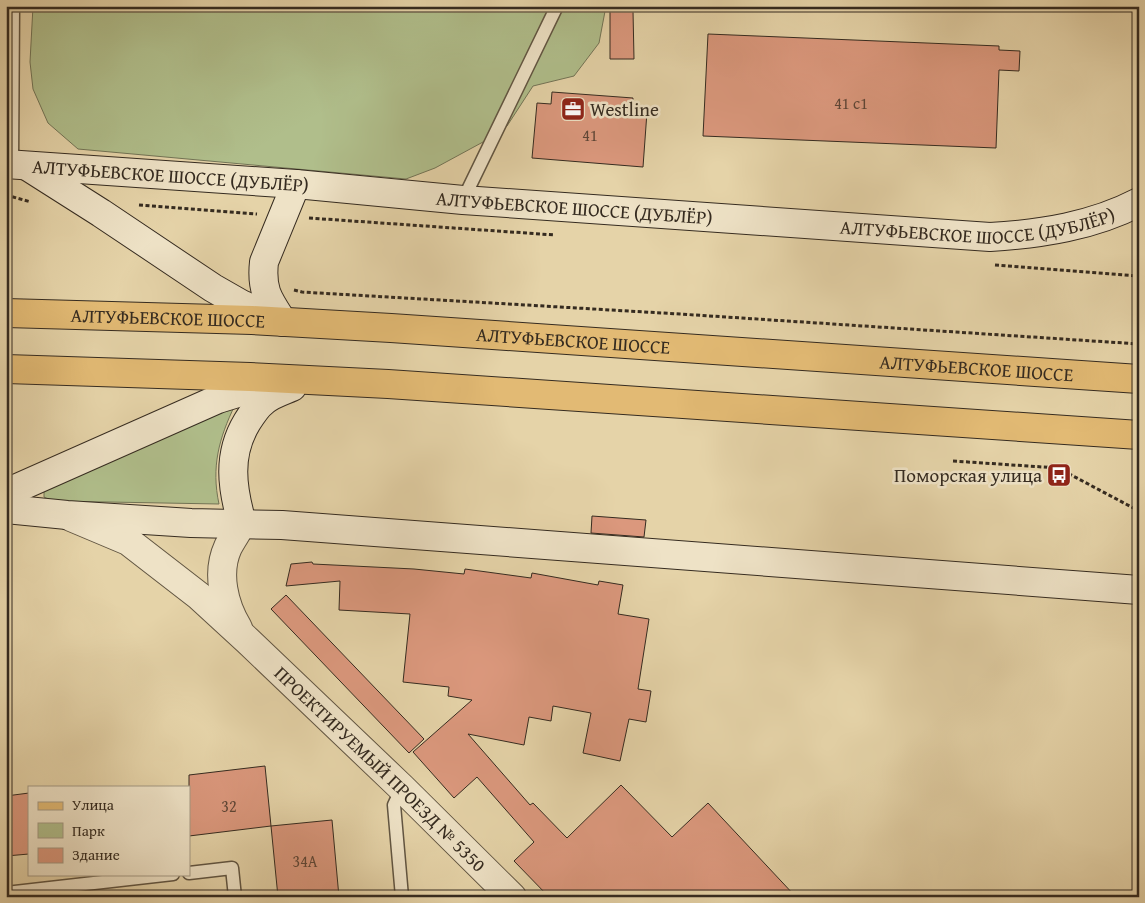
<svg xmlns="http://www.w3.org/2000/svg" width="1145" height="903" viewBox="0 0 1145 903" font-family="'Gentium Book Plus',serif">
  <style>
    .green { fill: #b0be8b; stroke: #727456 }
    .building { fill: #db987d; stroke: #352b20 }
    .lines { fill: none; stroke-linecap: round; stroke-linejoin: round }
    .service-casing { stroke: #615542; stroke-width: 15 }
    .tertiary-casing { stroke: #615542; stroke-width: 30 }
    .secondary-casing { stroke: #352b20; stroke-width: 30 }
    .primary-casing { stroke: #352b20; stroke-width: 30 }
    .path { stroke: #352b20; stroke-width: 3; stroke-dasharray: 4 2.5; stroke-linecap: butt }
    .service { stroke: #eee2c6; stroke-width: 12 }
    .tertiary { stroke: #eee2c6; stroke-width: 28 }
    .secondary { stroke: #eee2c6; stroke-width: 28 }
    .primary { stroke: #e2ba74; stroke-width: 28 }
    .labels { text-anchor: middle; stroke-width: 5; stroke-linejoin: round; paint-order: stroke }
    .number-label { font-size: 16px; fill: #5e4637 }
    .poi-label { font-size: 19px; fill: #352b20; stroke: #eee2c6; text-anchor: start }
    .street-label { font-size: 19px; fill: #352b20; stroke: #eee2c6 }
  </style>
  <rect width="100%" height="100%" fill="#e5d3a8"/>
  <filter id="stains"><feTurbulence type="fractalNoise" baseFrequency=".004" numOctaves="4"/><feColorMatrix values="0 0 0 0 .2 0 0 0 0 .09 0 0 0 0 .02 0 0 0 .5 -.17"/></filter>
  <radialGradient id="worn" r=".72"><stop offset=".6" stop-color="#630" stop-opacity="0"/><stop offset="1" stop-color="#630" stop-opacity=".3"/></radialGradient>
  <g class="green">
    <polygon points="33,6 606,6 599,43 574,76 533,86 507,126 483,142 435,168 406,179 78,149 48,123 33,89 30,62"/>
    <path d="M235 405C219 438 211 467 219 504L52 501 44 497V490Z"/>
  </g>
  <g class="building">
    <polygon points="610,11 633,11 634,59 610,59"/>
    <polygon points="708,34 999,46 999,50 1020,51 1019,71 999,70 996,148 703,136"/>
    <polygon points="552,92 633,98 632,111 647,112 643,167 532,158 537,103 551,104"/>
    <polygon points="592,516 646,520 644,537 591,533"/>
    <polygon points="312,562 313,564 414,569 464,574 465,569 531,578 532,573 598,585 599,581 623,585 618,614 649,619 638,689 651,691 646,722 629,719 620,761 583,753 591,713 553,706 551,721 529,717 524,745 468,734 530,805 533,803 567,838 621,785 672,837 708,803 796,897 549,897 514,861 534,842 477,777 454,798 413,752 472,700 448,696 449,687 403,682 410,614 339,610 340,581 286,586 291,564"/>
    <polygon points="286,595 424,739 409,753 271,609"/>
    <polygon points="265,766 271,826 189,836 189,775"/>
    <polygon points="29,793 29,854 6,856 6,796"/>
    <polygon points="332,820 339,897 278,897 271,826"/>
  </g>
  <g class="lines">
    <defs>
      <g id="service">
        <polyline points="12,164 13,6"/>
        <polyline points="463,200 557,6"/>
        <polyline points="189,873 232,868 235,897"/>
        <polyline points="6,893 173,874"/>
        <polyline points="402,897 394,805 402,788"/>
      </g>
      <g id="tertiary">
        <path id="s1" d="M71 517 128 541 199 596 248 641 402 788 512 897"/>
        <path d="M238 628C224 605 216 573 228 547 232 539 238 531 242 523"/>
      </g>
      <g id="secondary">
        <path id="s2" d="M6 164 296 184 463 200 990 237C1041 234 1093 226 1139 202"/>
        <polyline points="27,166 101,213 213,288 241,304 279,320"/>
        <path d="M283 322C268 299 261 290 264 262L296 184"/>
        <polyline points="6,493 218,399 277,381"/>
        <polyline points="6,509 67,515 191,523 282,525 1139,590"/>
        <path d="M242 523C232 488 227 455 247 422 252 414 257 406 264 401 272 394 283 391 292 387"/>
      </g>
      <g id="primary">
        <path id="s3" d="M6 313 252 320 391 328 1139 379"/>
        <polyline points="6,369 250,377 388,384 1139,435"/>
      </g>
    </defs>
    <use href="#service" class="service-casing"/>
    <use href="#tertiary" class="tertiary-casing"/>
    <use href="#secondary" class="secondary-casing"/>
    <use href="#primary" class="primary-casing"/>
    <g class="path">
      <polyline points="6,195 31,202"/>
      <polyline points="139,205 257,214"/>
      <polyline points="309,218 555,235"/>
      <polyline points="995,265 1139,276"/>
      <polyline points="294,290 302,292 680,314 1139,344"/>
      <polyline points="953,461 1058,468 1139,511"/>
    </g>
    <use href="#service" class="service"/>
    <use href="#tertiary" class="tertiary"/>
    <use href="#secondary" class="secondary"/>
    <use href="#primary" class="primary"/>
  </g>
  <defs>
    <symbol id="office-square" viewBox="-11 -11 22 22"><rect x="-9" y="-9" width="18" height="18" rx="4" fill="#8f2418" stroke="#eee2c6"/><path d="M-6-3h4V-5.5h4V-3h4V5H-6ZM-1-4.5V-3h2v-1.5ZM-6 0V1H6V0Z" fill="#fff"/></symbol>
    <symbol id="bus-square" viewBox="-11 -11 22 22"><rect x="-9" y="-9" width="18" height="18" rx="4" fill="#8f2418" stroke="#eee2c6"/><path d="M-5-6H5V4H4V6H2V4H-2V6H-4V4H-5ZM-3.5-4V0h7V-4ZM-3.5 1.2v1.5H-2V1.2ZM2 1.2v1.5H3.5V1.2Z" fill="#fff"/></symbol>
  </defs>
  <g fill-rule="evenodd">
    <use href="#office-square" x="559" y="95" width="28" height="28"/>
    <use href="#bus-square" x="1045" y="461" width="28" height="28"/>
  </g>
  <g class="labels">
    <g class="number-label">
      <text x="851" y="109">41 с1</text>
      <text x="590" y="141">41</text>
      <text x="229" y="812">32</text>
      <text x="305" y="867">34А</text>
    </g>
    <g class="poi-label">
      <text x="590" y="116">Westline</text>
      <text x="1042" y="482" text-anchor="end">Поморская улица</text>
    </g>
    <g class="street-label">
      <text dy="7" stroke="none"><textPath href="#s2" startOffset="165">АЛТУФЬЕВСКОЕ ШОССЕ (ДУБЛЁР)</textPath></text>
      <text dy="7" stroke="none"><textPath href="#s2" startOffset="570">АЛТУФЬЕВСКОЕ ШОССЕ (ДУБЛЁР)</textPath></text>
      <text dy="7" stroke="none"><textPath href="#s2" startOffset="975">АЛТУФЬЕВСКОЕ ШОССЕ (ДУБЛЁР)</textPath></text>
      <text dy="7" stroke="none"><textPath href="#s3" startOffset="162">АЛТУФЬЕВСКОЕ ШОССЕ</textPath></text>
      <text dy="7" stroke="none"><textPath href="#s3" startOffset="568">АЛТУФЬЕВСКОЕ ШОССЕ</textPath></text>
      <text dy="7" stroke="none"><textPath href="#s3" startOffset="972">АЛТУФЬЕВСКОЕ ШОССЕ</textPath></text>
      <text dy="7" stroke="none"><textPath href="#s1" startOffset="402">ПРОЕКТИРУЕМЫЙ ПРОЕЗД № 5350</textPath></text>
    </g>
  </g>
  <rect width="1145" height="903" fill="none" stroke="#e5d3a8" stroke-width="25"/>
  <rect x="8" y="8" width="1130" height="888" fill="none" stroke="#352b20" stroke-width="2.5"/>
  <rect x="12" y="12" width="1120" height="878" fill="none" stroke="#352b20"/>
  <rect x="28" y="786" width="162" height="90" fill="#eee2c6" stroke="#a49984"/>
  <rect x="38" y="802" width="25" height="8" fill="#e2ba74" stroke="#a49984"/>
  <text x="72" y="810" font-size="15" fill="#352b20">Улица</text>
  <rect x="38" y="823" width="25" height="15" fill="#b0be8b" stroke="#a49984"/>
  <text x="72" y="836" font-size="15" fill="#352b20">Парк</text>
  <rect x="38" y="848" width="25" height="15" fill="#db987d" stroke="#a49984"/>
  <text x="72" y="860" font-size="15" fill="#352b20">Здание</text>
  <rect width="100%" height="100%" filter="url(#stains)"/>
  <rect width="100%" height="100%" fill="url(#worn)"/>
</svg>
